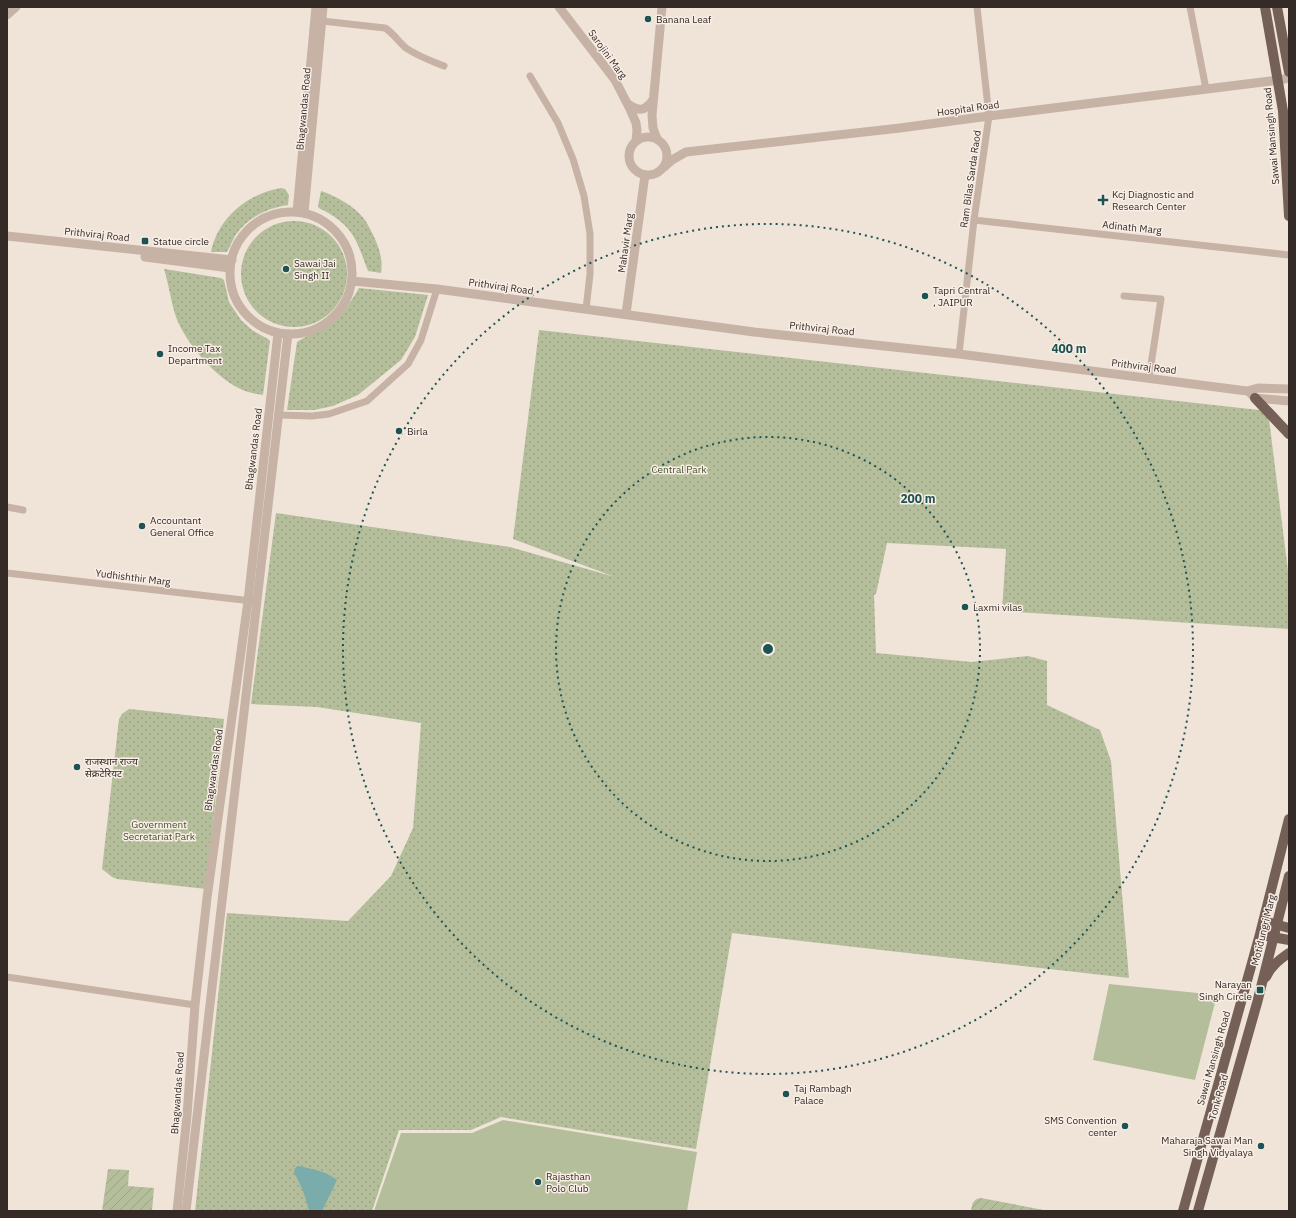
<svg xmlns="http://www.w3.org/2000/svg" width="1296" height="1218" viewBox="0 0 1296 1218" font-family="'IBM Plex Sans','Noto Sans Devanagari',sans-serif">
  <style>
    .grass { fill: url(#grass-dots) }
    .garden { fill: url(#garden-furrows) }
    .pitch { fill: #b4be9a }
    .water { fill: #79acab }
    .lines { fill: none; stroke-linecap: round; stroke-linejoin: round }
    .minor { stroke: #c7b3a6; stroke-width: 7 }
    .tertiary { stroke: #c7b3a6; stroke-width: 9 }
    .primary { stroke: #756058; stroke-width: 10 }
    .ring { fill: none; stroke: #1e5353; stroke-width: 2; stroke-dasharray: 2 4 }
    .poi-dot { fill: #1e5353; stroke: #f8eee5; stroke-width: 1.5 }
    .labels { text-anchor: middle; stroke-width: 3; stroke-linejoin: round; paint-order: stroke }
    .poi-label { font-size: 10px; fill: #342a26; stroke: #f8eee5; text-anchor: start }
    .street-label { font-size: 10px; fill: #342a26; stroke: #f8eee5 }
    .park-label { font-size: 10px; fill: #45512b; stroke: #f8eee5 }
    .centre { fill: #1e5353; stroke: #f8eee5; stroke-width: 2 }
    .ring-label { font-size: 12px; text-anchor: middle; font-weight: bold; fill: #1e5353; stroke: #f8eee5; stroke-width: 3; stroke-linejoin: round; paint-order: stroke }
  </style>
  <defs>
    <pattern id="grass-dots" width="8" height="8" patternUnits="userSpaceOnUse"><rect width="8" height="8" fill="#b4be9a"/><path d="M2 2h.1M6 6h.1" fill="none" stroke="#9ba385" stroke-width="1.8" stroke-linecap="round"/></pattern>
    <pattern id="garden-furrows" width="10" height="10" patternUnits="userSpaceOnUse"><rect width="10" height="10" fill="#b4be9a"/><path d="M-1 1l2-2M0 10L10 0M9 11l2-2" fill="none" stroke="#9ba385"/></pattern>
  </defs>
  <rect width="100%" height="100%" fill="#f0e4d9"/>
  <g class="grass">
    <path d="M281 188 285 189 289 195 288 205C267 208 247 218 235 236 232 241 230 247 227 252H211C218 218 247 194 281 188Z"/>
    <path d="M321 191C336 196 355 206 365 220 369 226 372 233 375 239 380 250 383 261 381 273L368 271C365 264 363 257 360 250 352 228 339 218 319 208L318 206Z"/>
    <circle cx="294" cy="274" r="53"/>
    <path d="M164 269 221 278 224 280 229 302 241 320 252 330 268 339 270 341 263 395C257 394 250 393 245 391 218 381 186 344 176 317 171 302 169 285 164 269Z"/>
    <path d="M359 288 428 295 415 337 401 360 358 395 333 406 314 410H287L297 342C307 335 320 332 330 325 343 316 351 301 359 288Z"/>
    <polygon points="539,330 1268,411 1289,579 1289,629 1002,611 1006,549 887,543 876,594 874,595 876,653 972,662 1028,656 1047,661 1047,705 1100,730 1111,761 1129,978 732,933 696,1149 501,1117 471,1130 399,1130 372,1211 195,1211 227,913 348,921 391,876 413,828 421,723 317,707 251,704 276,513 510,547 615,577 513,539"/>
    <polygon points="129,709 224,719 206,889 117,879 112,877 102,869 119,719 122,714"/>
  </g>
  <g class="garden">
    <polygon points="108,1169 129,1170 128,1186 154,1188 152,1211 102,1211"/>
    <path d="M981 1198 1049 1211H971C972 1204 973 1199 981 1198Z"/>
  </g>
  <g class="pitch">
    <polygon points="1109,984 1217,995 1195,1080 1093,1060"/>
    <polygon points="503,1120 697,1152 687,1211 374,1211 401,1133 472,1133"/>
  </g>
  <path class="water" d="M298 1166C312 1169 326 1171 337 1180L322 1211H309C306 1198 301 1184 294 1173L295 1168Z"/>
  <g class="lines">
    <g class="minor">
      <polyline points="1190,7 1206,89"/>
      <path d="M322 21 385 28C391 31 400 43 406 48 417 56 432 61 444 66"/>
      <polyline points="530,76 558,123 573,159 584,196 590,234 590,274 586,309"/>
      <polyline points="974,220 1289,255"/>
      <polyline points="1124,296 1161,299 1149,378"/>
      <polyline points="959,354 974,220 989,116 977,7"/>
      <polyline points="278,415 312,416 329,414 367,401 408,364 421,340 437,289"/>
      <polyline points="7,507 23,510"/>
      <polyline points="7,573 252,601"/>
      <polyline points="7,977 195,1005"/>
    </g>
    <g class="tertiary">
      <polyline points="559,7 615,80 630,109 636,123 637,130 636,141"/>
      <polyline points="7,15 16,7"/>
      <path d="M628 104C639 112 645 111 653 100"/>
      <circle cx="648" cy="156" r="19"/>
      <polyline points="657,139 653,128 652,115 662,7"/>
      <polyline points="664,167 672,160 686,152 900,128 989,116 1279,80 1289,78"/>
      <polyline points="297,212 316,7"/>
      <circle cx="291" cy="273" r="61"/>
      <polyline points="304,213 323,7"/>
      <polyline points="7,236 232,260"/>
      <polyline points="145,257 230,268"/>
      <polyline points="352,281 437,289 754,332 959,354 1247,391 1258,388 1289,389"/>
      <polyline points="626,314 645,175"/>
      <polyline points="1251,394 1255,398 1289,401"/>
      <polyline points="177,1211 187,1116 195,1005 207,898 248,601 278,333"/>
      <polyline points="186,1211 288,334"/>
    </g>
    <g class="primary">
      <polyline points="1265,7 1283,111 1289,216"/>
      <polyline points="1277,7 1289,72"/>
      <polyline points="1255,398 1289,434"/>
      <polyline points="1271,923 1289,928"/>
      <polyline points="1267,936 1289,940"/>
      <path d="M1266 977C1271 966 1279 960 1289 953"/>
      <polyline points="1183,1211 1260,934 1289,819"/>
      <polyline points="1198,1211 1257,1003 1289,876"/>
    </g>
  </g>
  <g class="ring">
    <circle cx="768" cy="649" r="212"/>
    <circle cx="768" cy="649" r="425"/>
  </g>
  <g class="poi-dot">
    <circle cx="648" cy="19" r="4"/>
    <path d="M1101 194h4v4h4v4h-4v4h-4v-4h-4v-4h4z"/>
    <rect x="141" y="237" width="8" height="8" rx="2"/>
    <circle cx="286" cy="269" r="4"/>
    <circle cx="925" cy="296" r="4"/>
    <circle cx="160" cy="354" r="4"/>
    <circle cx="399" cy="431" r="4"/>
    <circle cx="142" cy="526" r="4"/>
    <circle cx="965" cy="607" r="4"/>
    <circle cx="77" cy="767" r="4"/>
    <rect x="1256" y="986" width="8" height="8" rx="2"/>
    <circle cx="786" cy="1094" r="4"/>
    <circle cx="1125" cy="1126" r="4"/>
    <circle cx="1261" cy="1146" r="4"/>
    <circle cx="538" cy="1182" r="4"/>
  </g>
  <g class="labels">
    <g class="poi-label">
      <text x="656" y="23">Banana Leaf</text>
      <text x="1112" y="198">Kcj Diagnostic and<tspan x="1112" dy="12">Research Center</tspan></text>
      <text x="153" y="245">Statue circle</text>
      <text x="294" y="267">Sawai Jai<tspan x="294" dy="12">Singh II</tspan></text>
      <text x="933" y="294">Tapri Central<tspan x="933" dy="12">, JAIPUR</tspan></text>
      <text x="168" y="352">Income Tax<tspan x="168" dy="12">Department</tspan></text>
      <text x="407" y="435">Birla</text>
      <text x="150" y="524">Accountant<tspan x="150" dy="12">General Office</tspan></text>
      <text x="973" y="611">Laxmi vilas</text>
      <text x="85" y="765">राजस्थान राज्य<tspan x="85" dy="12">सेक्रटेरियट</tspan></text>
      <text x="1252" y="988" text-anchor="end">Narayan<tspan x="1252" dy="12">Singh Circle</tspan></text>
      <text x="794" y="1092">Taj Rambagh<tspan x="794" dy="12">Palace</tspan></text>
      <text x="1117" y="1124" text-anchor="end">SMS Convention<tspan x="1117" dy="12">center</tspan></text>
      <text x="1253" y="1144" text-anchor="end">Maharaja Sawai Man<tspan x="1253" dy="12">Singh Vidyalaya</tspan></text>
      <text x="546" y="1180">Rajasthan<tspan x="546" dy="12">Polo Club</tspan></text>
    </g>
    <g class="street-label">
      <text transform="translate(608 54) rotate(54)" y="4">Sarojini Marg</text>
      <text transform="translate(968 108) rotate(-8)" y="4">Hospital Road</text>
      <text transform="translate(303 109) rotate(-85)" y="4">Bhagwandas Road</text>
      <text transform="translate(1271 136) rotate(-95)" y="4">Sawai Mansingh Road</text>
      <text transform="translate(970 179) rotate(-82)" y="4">Ram Bilas Sarda Raod</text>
      <text transform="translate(1132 227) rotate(6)" y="4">Adinath Marg</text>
      <text transform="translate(97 234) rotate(6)" y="4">Prithviraj Road</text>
      <text transform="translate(625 243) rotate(-82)" y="4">Mahavir Marg</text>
      <text transform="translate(501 286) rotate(8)" y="4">Prithviraj Road</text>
      <text transform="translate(822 328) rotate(6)" y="4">Prithviraj Road</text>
      <text transform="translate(1144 366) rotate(7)" y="4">Prithviraj Road</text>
      <text transform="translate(253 449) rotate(-83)" y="4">Bhagwandas Road</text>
      <text transform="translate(133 577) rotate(7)" y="4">Yudhishthir Marg</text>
      <text transform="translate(213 770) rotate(-82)" y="4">Bhagwandas Road</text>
      <text transform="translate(1263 930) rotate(-76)" y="4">Motidungri Marg</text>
      <text transform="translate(1213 1058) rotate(-74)" y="4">Sawai Mansingh Road</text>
      <text transform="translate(177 1093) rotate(-86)" y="4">Bhagwandas Road</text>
      <text transform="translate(1218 1097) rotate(-74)" y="4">Tonk Road</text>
    </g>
    <g class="park-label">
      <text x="679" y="473">Central Park</text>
      <text x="159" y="828">Government<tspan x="159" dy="12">Secretariat Park</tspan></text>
    </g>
  </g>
  <circle cx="768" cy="649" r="6" class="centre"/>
  <g class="ring-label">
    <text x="1069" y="353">400 m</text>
    <text x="918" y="503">200 m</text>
  </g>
  <rect width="1296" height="1218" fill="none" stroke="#342a26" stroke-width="16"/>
</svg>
